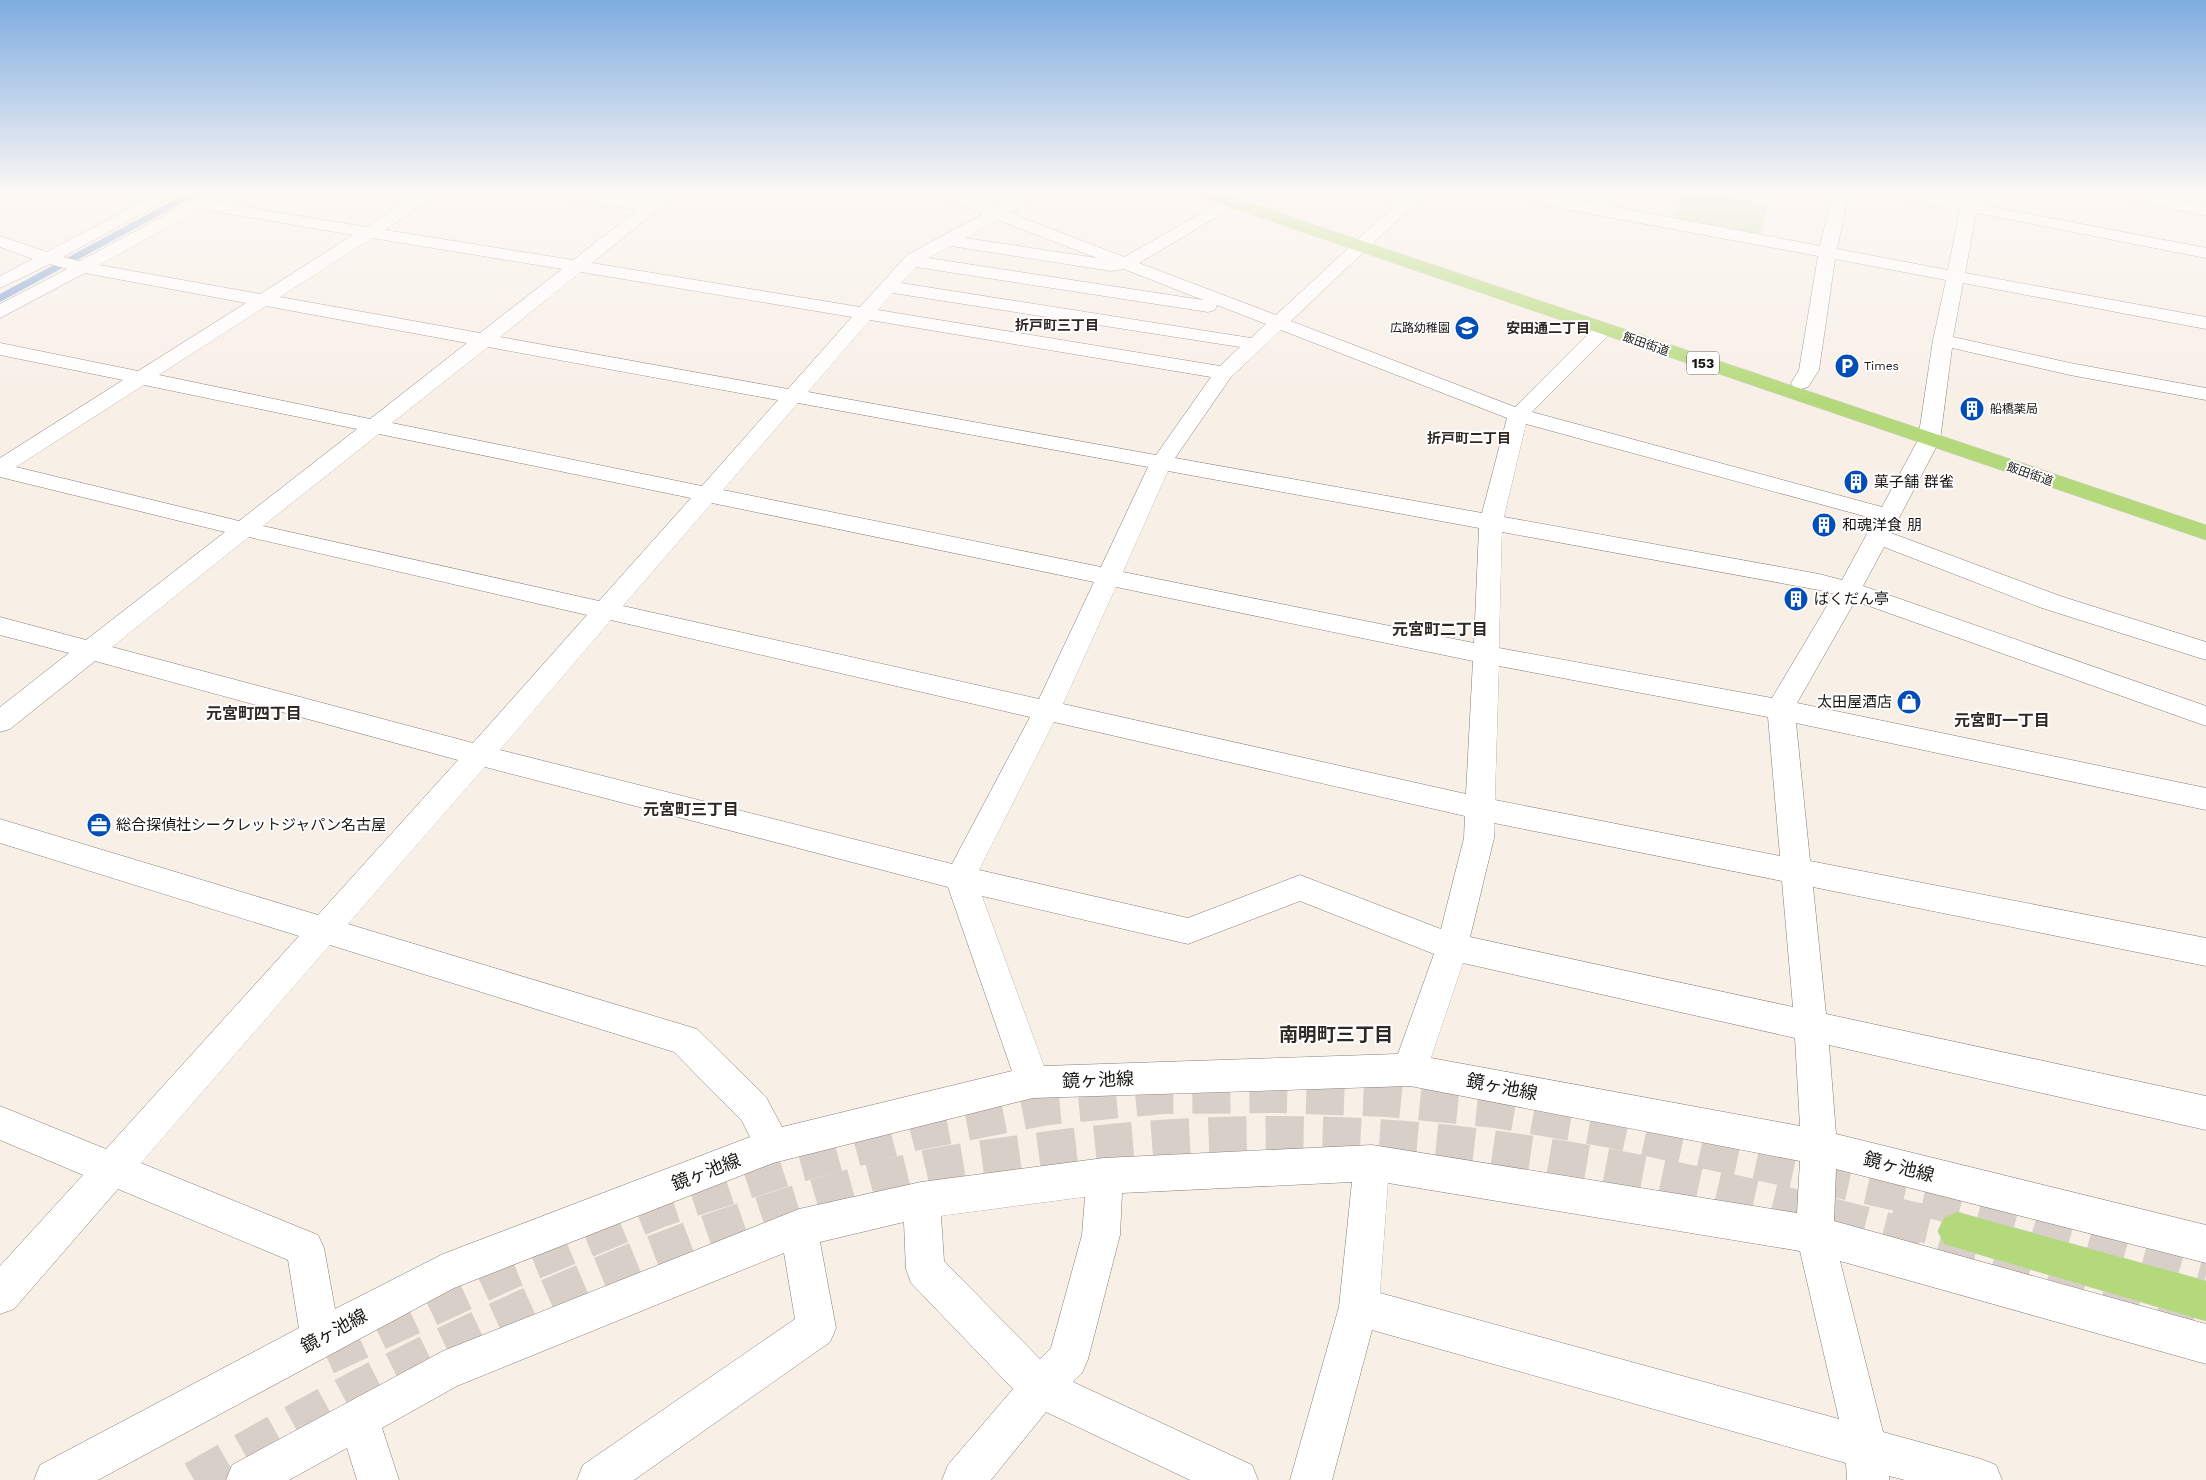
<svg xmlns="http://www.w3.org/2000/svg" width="2206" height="1480" viewBox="0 0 2206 1480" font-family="'Work Sans','Noto Sans JP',sans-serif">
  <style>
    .green { fill: #cbe3b2 }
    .water { fill: #7f9fd3 }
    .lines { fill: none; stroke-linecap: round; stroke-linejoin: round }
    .highway-tunnel { stroke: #d7cfc8; stroke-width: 38; stroke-dasharray: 38 19; stroke-linecap: butt }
    .minor-casing { stroke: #857e76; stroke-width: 1 }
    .highway-casing { stroke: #d1d1d0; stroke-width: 1 }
    .minor { fill: #fff; fill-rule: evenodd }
    .highway { fill: #b4d97a; fill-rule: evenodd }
    .labels { text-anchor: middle; stroke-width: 4; stroke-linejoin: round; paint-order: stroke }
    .far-poi-label { font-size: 12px; fill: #1a1815; stroke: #fff; text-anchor: start }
    .far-street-label { font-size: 12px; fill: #1a1815; stroke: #fff }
    .far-neighbourhood-label { font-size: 14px; font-weight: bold; fill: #2f2923; stroke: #fff }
    .shield { fill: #fff; stroke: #5f5d5b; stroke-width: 1 }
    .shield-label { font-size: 14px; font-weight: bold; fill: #1a1815 }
    .poi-label { font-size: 15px; fill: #1a1815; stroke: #fff; text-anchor: start }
    .neighbourhood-label { font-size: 16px; font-weight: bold; fill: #2f2923; stroke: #fff }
    .near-street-label { font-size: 18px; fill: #1a1815; stroke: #fff }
    .near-neighbourhood-label { font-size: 19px; font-weight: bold; fill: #2f2923; stroke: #fff }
  </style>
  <rect width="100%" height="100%" fill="#f8efe7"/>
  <polygon class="green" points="1683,192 1700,192 1768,204 1761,235 1674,219"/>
  <polygon class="water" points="189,192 202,192 0,302 0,294"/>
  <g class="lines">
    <g class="highway-tunnel">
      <polyline points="1892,1216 1957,1231"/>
      <polyline points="326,1356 508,1271 658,1209 795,1164 918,1131 1047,1106 1162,1095 1279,1094 1388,1098 1496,1109 1607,1128 1938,1201 2206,1275"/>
      <path d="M194 1480C249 1449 304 1417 360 1388 541 1295 732 1213 931 1168 965 1161 1000 1157 1035 1152 1178 1132 1323 1129 1467 1146 1716 1176 1964 1253 2206 1320"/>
    </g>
    <defs>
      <g id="minor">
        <path d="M160 192H181L63 257 80 261 208 192 219 193 221 196 215 202 366 227 420 192H440L385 230 573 260 638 210 558 197 550 192H592L649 201 660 192H679L592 263 860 307 907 255 983 214 935 195 933 192H957L996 207 1024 192H1045L1010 213 1124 257 1229 198 1235 200 1237 203 1235 206 1139 263 1276 315 1409 192H1427L1291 321 1515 407 1596 326H1610L1613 330 1610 334 1532 412 1882 507 1918 440 1933 340 1946 280 1835 259 1819 370 1808 387 1801 389 1794 387 1791 383 1799 370 1818 256 1559 208 1510 195 1508 192H1537L1820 246 1833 192H1849L1837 249 1948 270 1960 210 1892 197 1884 192H1919L1961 201 1962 192H1978V204L2206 248V258L1976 213 1965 273 2206 317V329L1963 283 1953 337 2070 363 2206 388V400L2070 375 1952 348 1940 440 1891 533 2060 596 2206 642V660L2042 608 1884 547 1863 586 2206 706V726L1855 601 1797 703 2206 788V810L1796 723 1810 861 2206 938V966L1813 887 1826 1014 2206 1096V1130L1829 1045 1836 1134 2206 1225V1263L1836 1169 1834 1221 2206 1324V1364L1840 1261 1883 1432 1981 1459 1996 1465 2002 1480H1905L1889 1476V1480H1847L1846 1463 1372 1330 1332 1480H1290L1339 1307 1352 1182 1122 1193 1120 1235 1088 1359 1082 1373 1073 1382 1252 1465 1258 1480H1190L1046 1412 991 1480H942L948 1465 1013 1389 911 1283 906 1269 904 1222 820 1242 836 1328 830 1342 634 1480H577L583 1465 795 1319 784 1253 457 1386 382 1428 399 1480H357L347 1448 289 1480H226L232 1465 443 1351 799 1209 921 1182 1104 1158 1372 1145 1797 1213 1800 1161 1410 1086 1033 1098 773 1163 454 1288 98 1480H34L40 1465 299 1328 288 1260 118 1189 14 1309 0 1314V1266L83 1175 0 1140V1106L106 1149 299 936 0 843V819L318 915 458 760 95 661 10 729 0 732V707L69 653 0 635V617L86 640 225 532 0 477V458L123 380 0 355V343L138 371 246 303 85 273 0 318V304L67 269 50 264 0 288V276L33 259 0 247V236L47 252ZM201 209 353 235 260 294 99 265ZM998 220 1097 258 965 238ZM372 238 562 269 480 333 280 297ZM951 246 1111 271 1124 269 1203 300 928 258ZM916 267 1208 312 1215 310 1217 305 1266 324 1251 338 901 283ZM581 272 852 317 788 389 500 337ZM893 293 1240 347 1220 366 878 310ZM266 306 467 343 370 419 159 375ZM870 320 1211 377 1156 455 808 392ZM1281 330 1507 418 1482 513 1175 458 1231 377ZM488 347 778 400 702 486 392 423ZM144 385 357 429 239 521 16 467ZM798 403 1148 467 1101 567 723 490ZM1526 424 1875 519 1842 580 1819 574 1504 517ZM379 434 691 498 599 601 263 526ZM1168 471 1479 528 1474 643 1123 572ZM712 503 1094 582 1039 699 623 606ZM1502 532 1819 590 1834 594 1772 698 1499 648ZM249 537 587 615 473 743 112 647ZM1116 587 1473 661 1466 794 1063 704ZM611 620 1030 717 952 864 500 750ZM1499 666 1768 717 1780 856 1495 800ZM1054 722 1465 816 1464 838 1441 929 1300 875 1188 918 979 870ZM485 767 948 887 1012 1071 782 1127 766 1097 697 1029 348 924ZM1494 823 1782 881 1793 1007 1470 937 1494 838ZM982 896 1188 944 1300 901 1434 954 1398 1054 1044 1066ZM330 945 674 1052 742 1121 750 1137 443 1254 335 1309 324 1248 318 1235 141 1163ZM1463 963 1795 1038 1800 1126 1431 1058ZM1388 1183 1800 1251 1839 1419 1380 1293ZM1085 1197 1082 1235 1051 1348 1040 1359 944 1261 941 1216Z"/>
        <polygon points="2107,192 2140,192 2206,206 2206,216 2115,197"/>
      </g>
      <g id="highway">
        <polygon points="1192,192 1217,192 2206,525 2206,540 1194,195"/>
        <polygon points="1957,1212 2206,1281 2206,1321 1944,1244 1938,1231 1944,1218"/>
      </g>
    </defs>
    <use href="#minor" class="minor-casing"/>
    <use href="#highway" class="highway-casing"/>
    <use href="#minor" class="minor"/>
    <use href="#highway" class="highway"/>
  </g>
  <linearGradient id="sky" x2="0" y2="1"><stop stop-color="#7eace0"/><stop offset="0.48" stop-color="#fcf8f4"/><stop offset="1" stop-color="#fcf8f4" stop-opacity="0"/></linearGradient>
  <rect width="2206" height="400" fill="url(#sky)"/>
  <defs>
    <symbol id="school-disc" viewBox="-11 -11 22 22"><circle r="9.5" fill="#034db7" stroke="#fff"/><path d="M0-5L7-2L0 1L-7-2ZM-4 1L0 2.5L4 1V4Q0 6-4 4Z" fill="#fff"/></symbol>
    <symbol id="parking-disc" viewBox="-11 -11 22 22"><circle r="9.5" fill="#034db7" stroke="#fff"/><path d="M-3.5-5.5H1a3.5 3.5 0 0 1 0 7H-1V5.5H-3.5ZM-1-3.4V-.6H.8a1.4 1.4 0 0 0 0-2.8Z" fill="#fff"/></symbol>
    <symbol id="building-disc" viewBox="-11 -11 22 22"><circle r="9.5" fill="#034db7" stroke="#fff"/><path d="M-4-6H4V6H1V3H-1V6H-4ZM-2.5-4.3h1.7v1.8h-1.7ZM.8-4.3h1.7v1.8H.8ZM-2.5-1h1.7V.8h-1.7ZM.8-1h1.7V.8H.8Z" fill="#fff"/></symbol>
    <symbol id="shop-disc" viewBox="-11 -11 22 22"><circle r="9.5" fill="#034db7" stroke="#fff"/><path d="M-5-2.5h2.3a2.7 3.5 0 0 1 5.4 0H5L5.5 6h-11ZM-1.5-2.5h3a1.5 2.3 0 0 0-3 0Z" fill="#fff"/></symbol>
    <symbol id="office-disc" viewBox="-11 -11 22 22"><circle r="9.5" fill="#034db7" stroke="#fff"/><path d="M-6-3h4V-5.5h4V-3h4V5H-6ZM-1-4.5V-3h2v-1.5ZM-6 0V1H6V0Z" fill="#fff"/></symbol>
  </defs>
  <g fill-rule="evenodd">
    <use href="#school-disc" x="1453" y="314" width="28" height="28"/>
    <use href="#parking-disc" x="1833" y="352" width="28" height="28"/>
    <use href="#building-disc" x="1958" y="395" width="28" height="28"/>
    <use href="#building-disc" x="1842" y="468" width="28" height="28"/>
    <use href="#building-disc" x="1810" y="511" width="28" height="28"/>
    <use href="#building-disc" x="1782" y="585" width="28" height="28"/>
    <use href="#shop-disc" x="1895" y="688" width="28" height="28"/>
    <use href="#office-disc" x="85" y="811" width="28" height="28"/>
  </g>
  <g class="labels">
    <g class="far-poi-label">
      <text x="1450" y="332" text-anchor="end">広路幼稚園</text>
      <text x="1864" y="370">Times</text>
      <text x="1990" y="413">船橋薬局</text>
    </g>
    <g class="far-street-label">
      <text transform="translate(1646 344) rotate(19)" y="4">飯田街道</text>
      <text transform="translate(2030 474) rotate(19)" y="4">飯田街道</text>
    </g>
    <g class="far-neighbourhood-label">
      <text x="1057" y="330">折戸町三丁目</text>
      <text x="1548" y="333">安田通二丁目</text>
      <text x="1469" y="443">折戸町二丁目</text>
    </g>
    <rect class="shield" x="1687" y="351.5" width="32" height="23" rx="4"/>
    <g class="shield-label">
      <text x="1703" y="368">153</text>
    </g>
    <g class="poi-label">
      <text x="1874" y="487">菓子舗 群雀</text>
      <text x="1842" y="530">和魂洋食 朋</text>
      <text x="1814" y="604">ばくだん亭</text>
      <text x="1892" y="707" text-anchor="end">太田屋酒店</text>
      <text x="116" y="830">総合探偵社シークレットジャパン名古屋</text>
    </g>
    <g class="neighbourhood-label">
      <text x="1440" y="635">元宮町二丁目</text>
      <text x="254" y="719">元宮町四丁目</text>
      <text x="2002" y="726">元宮町一丁目</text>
      <text x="691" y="815">元宮町三丁目</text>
    </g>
    <g class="near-street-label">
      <text transform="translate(1098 1080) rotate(-2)" y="6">鏡ヶ池線</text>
      <text transform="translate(1502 1087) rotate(11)" y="6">鏡ヶ池線</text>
      <text transform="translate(1899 1167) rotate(14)" y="6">鏡ヶ池線</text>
      <text transform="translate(706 1172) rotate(-21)" y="6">鏡ヶ池線</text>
      <text transform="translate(334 1331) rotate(-28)" y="6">鏡ヶ池線</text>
    </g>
    <g class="near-neighbourhood-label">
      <text x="1336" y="1041">南明町三丁目</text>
    </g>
  </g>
</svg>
